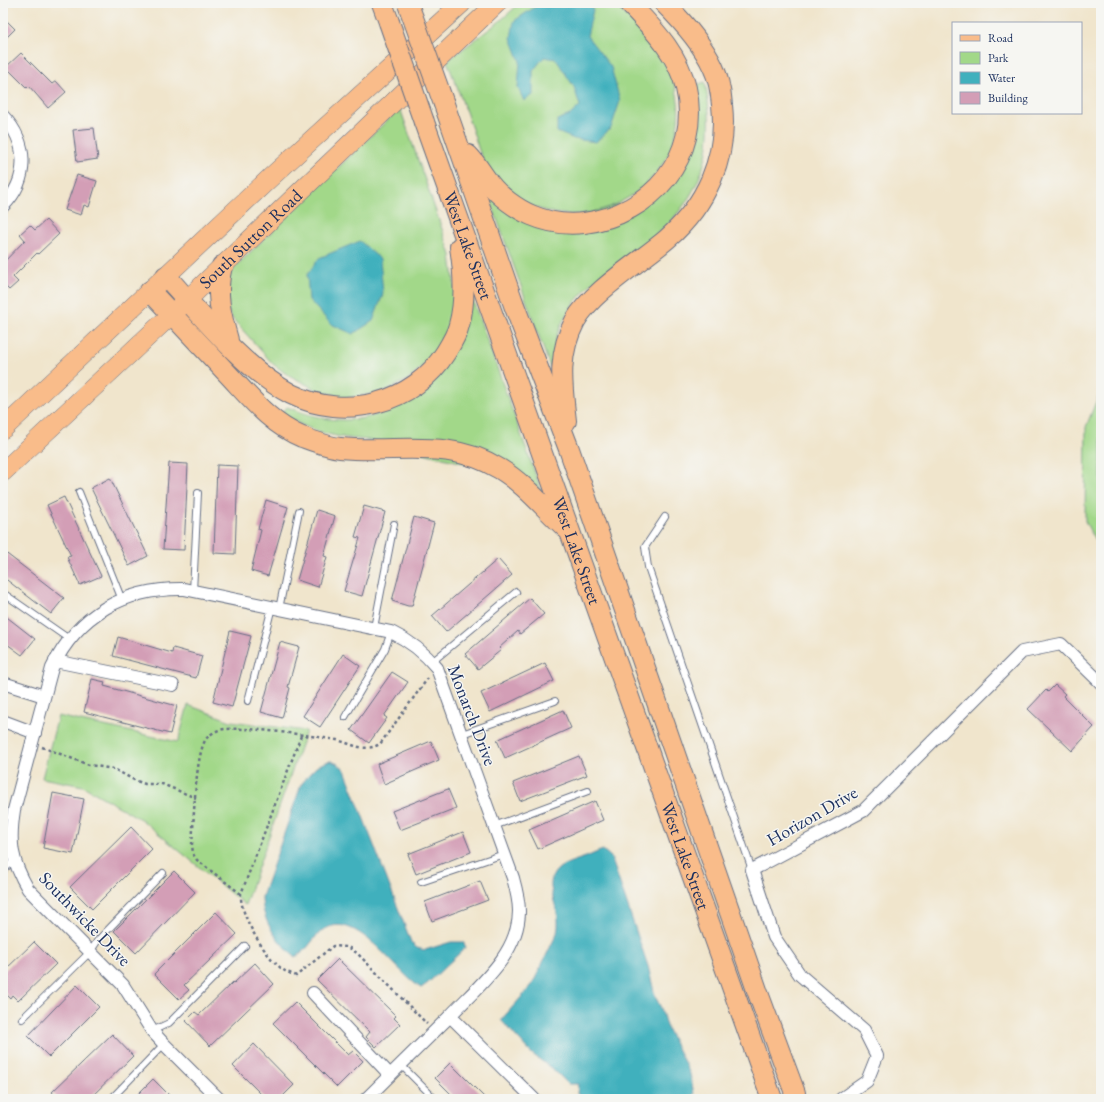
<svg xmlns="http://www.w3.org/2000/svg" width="1104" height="1102" viewBox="0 0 1104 1102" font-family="'EB Garamond',serif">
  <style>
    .green { fill: #a2d889; stroke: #5e8474 }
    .water { fill: #41b0bd; stroke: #2e708e }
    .building { fill: #d39eb6 }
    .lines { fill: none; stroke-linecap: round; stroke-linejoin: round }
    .service-casing { stroke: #666f84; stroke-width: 8 }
    .minor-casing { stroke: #666f84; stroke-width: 14 }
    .primary-casing { stroke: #666f84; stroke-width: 20 }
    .trunk-casing { stroke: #666f84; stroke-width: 22 }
    .path { stroke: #666f84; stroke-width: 2.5; stroke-dasharray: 3 3; stroke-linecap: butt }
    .service { stroke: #fff; stroke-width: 6 }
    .minor { stroke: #fff; stroke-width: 12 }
    .primary { stroke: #f9bc8a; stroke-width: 19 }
    .trunk { stroke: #f9bc8a; stroke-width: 20 }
    .trunk-bridge-casing { stroke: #666f84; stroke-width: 22; stroke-linecap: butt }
    .trunk-bridge { stroke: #f9bc8a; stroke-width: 20 }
    .labels { text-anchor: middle; stroke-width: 3; stroke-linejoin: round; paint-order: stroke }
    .street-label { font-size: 18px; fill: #1b2f5e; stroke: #f6f6f2 }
  </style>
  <rect width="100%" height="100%" fill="#f6f6f2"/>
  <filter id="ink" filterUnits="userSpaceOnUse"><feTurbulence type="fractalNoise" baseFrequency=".025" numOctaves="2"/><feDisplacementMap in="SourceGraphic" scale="8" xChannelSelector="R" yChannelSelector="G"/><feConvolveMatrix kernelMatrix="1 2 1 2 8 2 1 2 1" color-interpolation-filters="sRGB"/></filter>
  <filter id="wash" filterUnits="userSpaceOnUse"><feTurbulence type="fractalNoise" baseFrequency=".012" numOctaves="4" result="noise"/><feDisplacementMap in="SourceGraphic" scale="16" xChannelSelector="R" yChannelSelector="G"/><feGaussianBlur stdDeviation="0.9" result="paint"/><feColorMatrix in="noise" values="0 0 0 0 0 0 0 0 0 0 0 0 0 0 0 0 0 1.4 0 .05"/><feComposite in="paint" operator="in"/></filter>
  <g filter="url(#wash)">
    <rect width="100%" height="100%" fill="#f0e5cc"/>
    <g class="green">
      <path d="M520 3H614C635 25 661 47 672 76 710 177 576 262 502 184 496 178 489 170 485 163 479 154 477 142 473 132 465 108 456 84 447 61L500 21Z"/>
      <path d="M705 82C720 160 696 209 632 254 613 268 595 277 580 296 570 307 562 321 557 335 554 344 554 361 550 367L488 194 544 226 665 192 693 86Z"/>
      <polygon points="400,108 451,255 456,298 447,333 433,356 409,379 383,392 346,398 315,389 285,373 273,364 232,318 228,311 229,275 236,266"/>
      <path d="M472 298 541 490 525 478 369 440C337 438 309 432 281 413L287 407C330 424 361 426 403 403Z"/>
      <polygon points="1101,389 1101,552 1085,521 1086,427"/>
      <polygon points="188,705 231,721 306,731 245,905 142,820 83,786 42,778 58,716 178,742"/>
    </g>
    <g class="water">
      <polygon points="541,3 589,3 593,10 587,36 611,67 620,101 611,128 596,142 574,139 557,132 557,120 570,115 580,106 574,87 556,59 544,57 533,71 533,95 524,101 518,88 520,61 511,38 514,21"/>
      <polygon points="360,241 380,259 383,294 373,321 353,334 331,324 309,300 307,275 319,258"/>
      <path d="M331 761 338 764 345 770 411 942 417 948 425 950 451 942H463L466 947 428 983 421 988C397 973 360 915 329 927 313 933 310 951 295 957 277 941 262 922 262 897L301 785C309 774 316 763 331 761Z"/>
      <path d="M603 850 611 857 648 966 655 996 661 1008 666 1026 690 1074 694 1094 688 1099H586L577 1094 578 1084H568L555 1071 531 1053 501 1020 532 985 557 933C561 915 553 904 551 887 550 867 568 863 583 858 590 856 596 852 603 850Z"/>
    </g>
    <g id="blocks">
      <g class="building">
        <polygon points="3,17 15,29 3,41"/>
        <polygon points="21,53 52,84 56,81 66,92 48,108 29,86 27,88 6,67"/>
        <polygon points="94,128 98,159 77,162 73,130"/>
        <polygon points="77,175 97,181 89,207 84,205 81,215 65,210"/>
        <polygon points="46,220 59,234 38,254 37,253 13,277 18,282 9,290 4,285 3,286 3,263 25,240 20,234 30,225 35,230"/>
        <polygon points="169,463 188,464 184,550 163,549"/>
        <polygon points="217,465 238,466 235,554 214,553"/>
        <polygon points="110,478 148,556 129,566 91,488"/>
        <polygon points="64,497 101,576 80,585 67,557 71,556 47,505"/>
        <polygon points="266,500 288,507 268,576 251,571 261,530 258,529"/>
        <polygon points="364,506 385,512 362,596 344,591 360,538 355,537"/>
        <polygon points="317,510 335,516 324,556 327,557 318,587 297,580"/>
        <polygon points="414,517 434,523 412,606 408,606 392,601"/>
        <polygon points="3,551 64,598 51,614 3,577"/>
        <polygon points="498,559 512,575 446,632 432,616"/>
        <polygon points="530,598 544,614 520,634 518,631 499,648 501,650 478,669 465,654"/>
        <polygon points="3,614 35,639 22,655 3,641"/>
        <polygon points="230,631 251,636 232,707 213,702"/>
        <polygon points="118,637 172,653 173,648 202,656 196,678 113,656"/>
        <polygon points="280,642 299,647 288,687 290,688 282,718 261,712"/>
        <polygon points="343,654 360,666 320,727 303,716"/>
        <polygon points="545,663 554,681 490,712 481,693"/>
        <polygon points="392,672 408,682 384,716 387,718 369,743 351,730"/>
        <polygon points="92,679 105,682 104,686 177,706 170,734 84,712"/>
        <polygon points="1055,685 1065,694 1063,696 1094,727 1072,751 1028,709 1046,690 1048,692"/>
        <polygon points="563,710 571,728 505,758 497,740"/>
        <polygon points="431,741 439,760 384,784 377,764"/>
        <polygon points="579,756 587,775 520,801 513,783"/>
        <polygon points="448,789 456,808 400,830 392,811"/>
        <polygon points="53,793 84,799 73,854 43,848"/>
        <polygon points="595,801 603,820 538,849 529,830"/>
        <polygon points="131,827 152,849 92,909 70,887"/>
        <polygon points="463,832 471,852 416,874 408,854"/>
        <polygon points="174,871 195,892 136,953 114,931"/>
        <polygon points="480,881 488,900 432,921 425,902"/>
        <polygon points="216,912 237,934 184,985 189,990 179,999 154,974"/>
        <polygon points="34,942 56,964 18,1001 12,995 10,998 3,991 3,972"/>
        <polygon points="338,959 396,1016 394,1018 400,1024 376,1047 366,1037 370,1032 317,980"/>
        <polygon points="255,963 274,984 210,1046 186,1021 195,1012 199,1015 233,982 234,983"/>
        <polygon points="77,985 99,1007 49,1057 28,1036"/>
        <polygon points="295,1002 348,1055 353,1051 363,1061 337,1087 273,1023"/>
        <polygon points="112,1034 133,1056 89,1099 58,1099 52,1092"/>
        <polygon points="254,1044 294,1085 280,1099 266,1099 233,1066"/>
        <polygon points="450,1063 486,1099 456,1099 435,1078"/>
        <polygon points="153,1079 173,1099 133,1099"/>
      </g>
    </g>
  </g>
  <g filter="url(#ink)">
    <use href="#blocks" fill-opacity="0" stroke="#666f84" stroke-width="1"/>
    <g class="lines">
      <defs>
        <g id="service">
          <polyline points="79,492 122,600"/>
          <polyline points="665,517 645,547 648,567 752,870"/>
          <polyline points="193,591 198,493"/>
          <polyline points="3,593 69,639"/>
          <polyline points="279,609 299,511"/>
          <polyline points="374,628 394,524"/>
          <polyline points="432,662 516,592"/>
          <polyline points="248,701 272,607"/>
          <polyline points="345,717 385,649 391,632"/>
          <polyline points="462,734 555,701"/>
          <polyline points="494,826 588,791"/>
          <polyline points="3,870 14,861"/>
          <polyline points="421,882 504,854"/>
          <polyline points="22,1019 90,952 98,940 163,873"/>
          <polyline points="152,1031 169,1023 245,946"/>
          <polyline points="401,1065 435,1099"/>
          <polyline points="111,1099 164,1044"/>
        </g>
        <g id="minor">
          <path d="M3 116C28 142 30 179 3 206"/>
          <polyline points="55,661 173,685"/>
          <polyline points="3,683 44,696"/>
          <polyline points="3,721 35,733"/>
          <polyline points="313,993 390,1075"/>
          <path d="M219 1099 164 1044 152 1031 123 985 28 889C11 860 9 843 14 810L52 668C78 614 125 588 184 589L391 632C410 641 424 652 437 668L513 878C516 889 519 900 519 911 519 955 477 987 450 1016L534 1099"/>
          <polyline points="366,1099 450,1016"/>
          <polyline points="841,1099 867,1081 877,1056 864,1030 800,975 774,937 752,870 863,811 1022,652 1061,644 1101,683"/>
        </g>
        <g id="primary">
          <polyline points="3,429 271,177 462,3"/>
          <path id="s1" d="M3 472 187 300 497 3"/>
        </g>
        <g id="trunk">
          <polyline points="382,3 389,22"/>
          <polyline points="444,104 514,305 569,449 758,993 795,1093 793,1099"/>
          <path id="s2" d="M424 122 772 1099"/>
          <path d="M468 155C477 164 482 174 490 184 499 196 517 209 531 215 547 222 567 225 584 223 651 215 702 156 686 88 678 53 652 28 629 3"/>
          <path d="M222 266C215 293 221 315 228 340"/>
          <path d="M166 276C201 315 245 370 291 394 345 421 414 404 446 352 451 344 457 334 459 325 466 300 464 272 460 247"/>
          <path d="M150 291C175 318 200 344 225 371 248 395 270 424 302 437 313 441 328 447 340 448 395 454 448 437 500 469 525 484 545 509 567 529"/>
          <path d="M566 421C562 385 557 355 575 321 592 291 640 262 667 239 706 205 728 158 722 105 721 93 719 79 713 67 702 43 683 22 664 3"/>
        </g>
      </defs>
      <use href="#service" class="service-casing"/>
      <use href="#minor" class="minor-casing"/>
      <use href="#primary" class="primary-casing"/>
      <use href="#trunk" class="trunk-casing"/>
      <g class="path">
        <path d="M301 736 241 894C239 915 267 960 285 971 288 973 293 974 296 976L333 946 348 947 357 953 427 1024"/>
        <polyline points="42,747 89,765 114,769 134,780 145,784 162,784 196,798"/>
        <path d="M241 894 197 860 193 854 192 844C194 821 195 755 206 739 209 735 214 732 219 730 238 725 314 736 337 740 353 744 364 753 380 744L428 678"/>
      </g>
      <use href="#service" class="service"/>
      <use href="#minor" class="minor"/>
      <use href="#primary" class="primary"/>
      <use href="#trunk" class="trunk"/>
      <defs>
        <g id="trunk-bridge">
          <polyline points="408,4 444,104"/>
          <polyline points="389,22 424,122"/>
        </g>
      </defs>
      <use href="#trunk-bridge" class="trunk-bridge-casing"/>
      <use href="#trunk-bridge" class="trunk-bridge"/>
    </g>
  </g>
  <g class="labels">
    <g class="street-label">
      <text dy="6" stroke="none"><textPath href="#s1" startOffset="340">South Sutton Road</textPath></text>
      <text dy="6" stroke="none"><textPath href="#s2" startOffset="131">West Lake Street</textPath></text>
      <text dy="6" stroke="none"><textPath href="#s2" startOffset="455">West Lake Street</textPath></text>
      <text transform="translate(472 715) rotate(69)" y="6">Monarch Drive</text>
      <text transform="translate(812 816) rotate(-30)" y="6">Horizon Drive</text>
      <text dy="6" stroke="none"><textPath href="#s2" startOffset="779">West Lake Street</textPath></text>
      <text transform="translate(85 919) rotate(46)" y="6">Southwicke Drive</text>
    </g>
  </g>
  <rect width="1104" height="1102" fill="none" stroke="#f6f6f2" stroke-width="16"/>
  <rect x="952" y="22" width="130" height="92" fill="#f6f6f2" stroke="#9ea6b7"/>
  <rect x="960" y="35" width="20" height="6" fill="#f9bc8a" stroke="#9ea6b7"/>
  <text x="988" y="42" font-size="12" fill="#1b2f5e">Road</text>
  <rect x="960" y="52" width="20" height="12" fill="#a2d889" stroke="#9ea6b7"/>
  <text x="988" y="62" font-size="12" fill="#1b2f5e">Park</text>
  <rect x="960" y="72" width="20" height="12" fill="#41b0bd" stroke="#9ea6b7"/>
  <text x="988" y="82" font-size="12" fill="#1b2f5e">Water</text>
  <rect x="960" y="92" width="20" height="12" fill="#d39eb6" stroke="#9ea6b7"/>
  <text x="988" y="102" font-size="12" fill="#1b2f5e">Building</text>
</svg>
